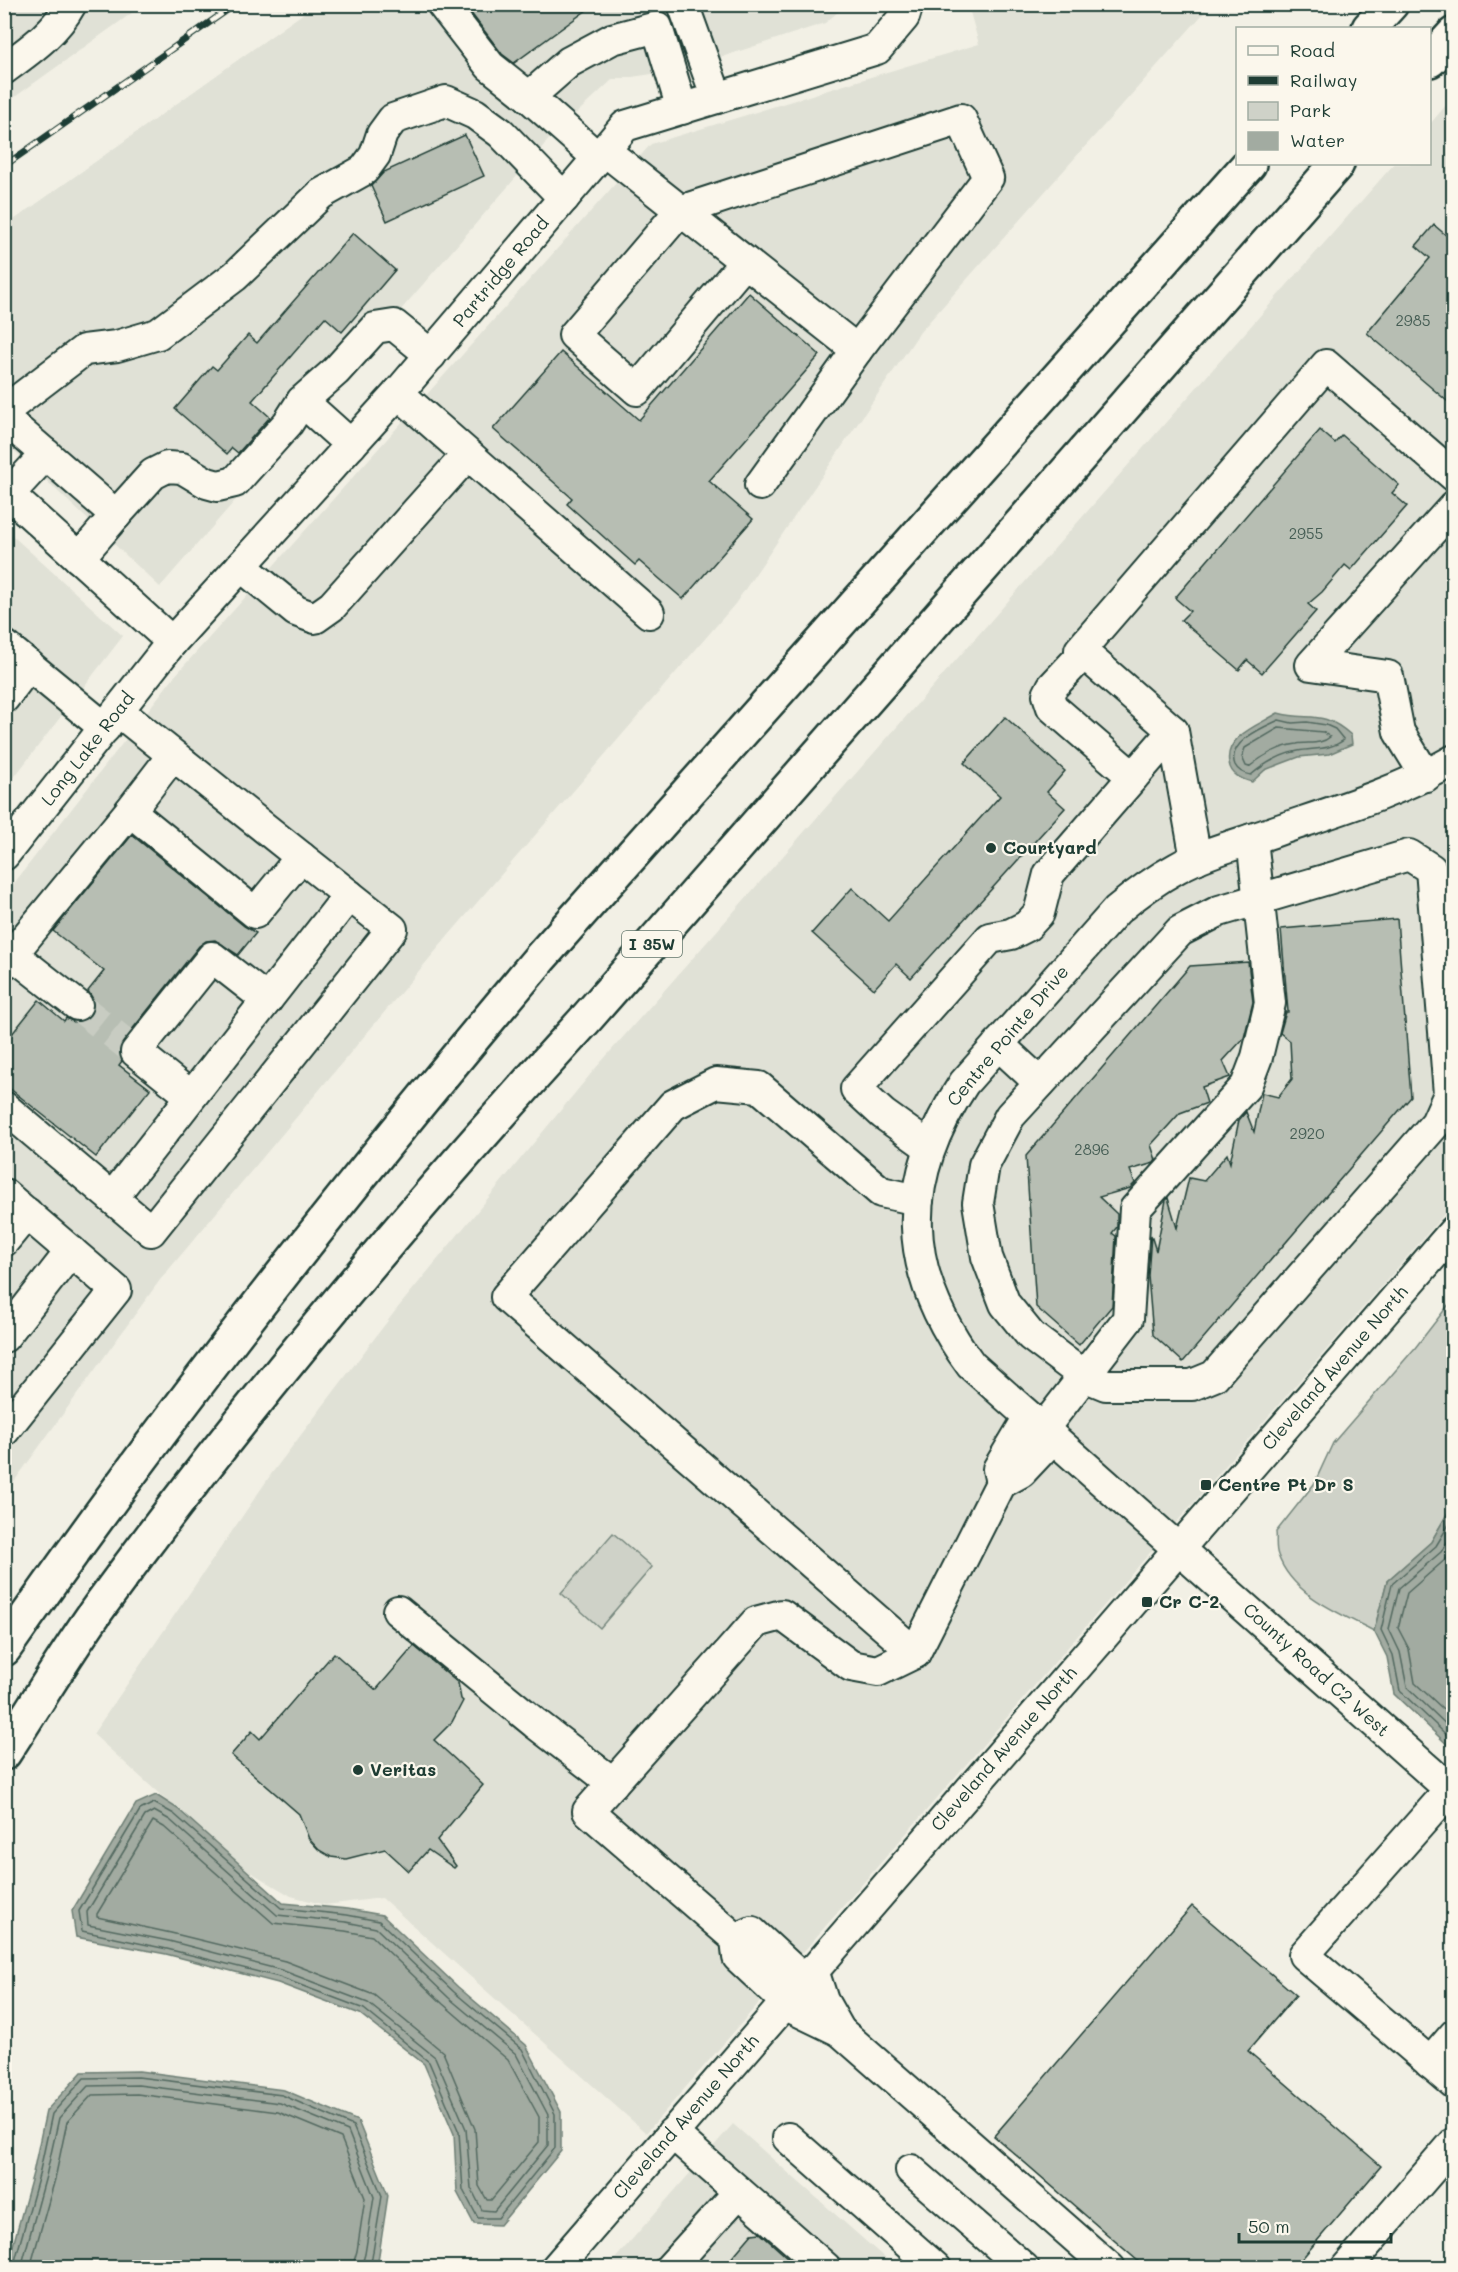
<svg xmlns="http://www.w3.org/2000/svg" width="1458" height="2272" viewBox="0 0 1458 2272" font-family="Mali,sans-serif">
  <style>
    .built { fill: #e0e1d6 }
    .green { fill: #cfd2c8; stroke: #77887e; stroke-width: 1.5 }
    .water { fill: #a2aba1; stroke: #6e7f75; stroke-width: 1.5 }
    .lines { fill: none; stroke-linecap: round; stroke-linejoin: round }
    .shore { stroke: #536960; stroke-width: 1.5 }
    .building { fill: #b7beb3; stroke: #1f3d34; stroke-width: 1.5 }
    .minor-tunnel { stroke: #c8ccc2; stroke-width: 30; stroke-dasharray: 30 15; stroke-linecap: butt }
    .minor-casing { stroke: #1f3d34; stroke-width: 34 }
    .highway-casing { stroke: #1f3d34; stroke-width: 38 }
    .minor { stroke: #fbf7ec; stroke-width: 30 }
    .highway { stroke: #fbf7ec; stroke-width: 33 }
    .rail-casing { stroke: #1f3d34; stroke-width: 7 }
    .rail { stroke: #fbf7ec; stroke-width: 4.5; stroke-dasharray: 14; stroke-linecap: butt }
    .poi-dot { fill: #1f3d34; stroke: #fbf7ec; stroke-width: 2 }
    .labels { text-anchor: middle; stroke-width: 4.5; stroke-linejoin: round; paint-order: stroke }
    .number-label { font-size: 15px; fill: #455d54 }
    .shield { fill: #fbf7ec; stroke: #61756b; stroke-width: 1.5 }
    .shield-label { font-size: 16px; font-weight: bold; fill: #1f3d34 }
    .street-label { font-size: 18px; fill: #1f3d34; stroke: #fbf7ec }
    .poi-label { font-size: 18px; font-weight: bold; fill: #1f3d34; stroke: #fbf7ec; text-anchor: start }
  </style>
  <rect width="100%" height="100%" fill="#f2f0e5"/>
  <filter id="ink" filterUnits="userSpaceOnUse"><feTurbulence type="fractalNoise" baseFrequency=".0167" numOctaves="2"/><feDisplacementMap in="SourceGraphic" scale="12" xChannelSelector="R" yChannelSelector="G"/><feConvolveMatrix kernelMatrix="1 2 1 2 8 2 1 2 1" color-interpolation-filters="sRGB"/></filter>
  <g filter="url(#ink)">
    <g class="built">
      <polygon points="5,5 143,5 5,104"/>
      <polygon points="315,5 846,5 825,23 685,69 612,80 551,137 160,587 5,442 4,227"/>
      <polygon points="968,5 1211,5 920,332 735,604 449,935 160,1280 5,1494 5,895 173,678 651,144 979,44"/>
      <polygon points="1453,97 1453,1204 646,2133 382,1898 325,1905 291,1896 237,1864 93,1734 272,1473 396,1310 508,1174 594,1070 1394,164 1430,164 1430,124"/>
      <polygon points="4,528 123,636 5,789 4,789"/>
      <polygon points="733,2124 895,2267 607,2268"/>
    </g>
    <g class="green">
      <path d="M1453 1299V1504L1431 1542 1387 1581 1374 1631C1339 1613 1292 1595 1278 1555 1275 1548 1277 1539 1276 1532L1314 1484 1333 1443 1415 1348Z"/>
      <polygon points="613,1533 652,1567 600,1628 561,1593"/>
    </g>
    <g class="water">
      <path d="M1278 713C1310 722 1320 708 1351 735L1352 744 1329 754 1299 757 1283 763 1265 770 1252 782C1241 779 1231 775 1229 763 1224 736 1259 725 1278 713Z"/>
      <polygon points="1453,1504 1453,1750 1394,1694 1387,1657 1374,1631 1387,1581 1431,1542"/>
      <polygon points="156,1795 178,1809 283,1903 348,1909 382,1915 458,1987 526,2045 561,2112 561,2151 500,2225 474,2224 457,2192 454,2134 424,2064 360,2014 278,1983 166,1954 76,1937 72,1911 136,1804"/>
      <polygon points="139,2071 284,2090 358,2121 388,2195 378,2261 372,2268 7,2267 33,2173 46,2111 82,2072"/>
    </g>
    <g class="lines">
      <g class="shore">
        <path d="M1279 720 1292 723 1307 722 1326 725 1335 729 1344 740C1330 750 1315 748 1298 751 1280 754 1264 764 1251 775 1244 774 1238 771 1235 765 1226 742 1264 727 1279 720Z"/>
        <path d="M1279 728 1323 732 1330 737C1321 745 1309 742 1297 744 1280 746 1262 756 1249 767L1246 766 1242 757 1245 748Z"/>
        <polyline points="1454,1516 1436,1546 1392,1584 1381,1630 1393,1655 1400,1691 1454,1742"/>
        <polyline points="1454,1531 1441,1552 1399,1588 1389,1629 1400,1652 1407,1687 1454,1732"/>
        <polyline points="1454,1549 1447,1558 1407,1593 1398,1628 1409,1649 1415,1683 1454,1719"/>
        <polygon points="154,1803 174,1814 281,1908 347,1915 379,1921 454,1992 522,2049 555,2114 555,2148 498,2218 478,2218 463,2190 459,2132 429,2062 364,2009 279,1977 167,1949 82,1931 79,1911 140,1810"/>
        <polygon points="154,1811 170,1820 277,1915 346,1922 376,1928 449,1998 516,2054 548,2115 548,2145 494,2211 482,2210 471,2188 466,2129 435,2057 368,2003 281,1970 169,1941 88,1925 87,1912 145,1816"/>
        <polygon points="153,1821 164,1827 273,1923 345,1931 372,1936 443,2004 508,2060 539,2117 539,2142 491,2200 487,2200 479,2186 475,2129 443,2052 374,1995 285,1961 171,1933 97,1917 97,1914"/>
        <polyline points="13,2268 39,2175 52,2114 84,2078 138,2077 282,2095 353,2126 382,2196 372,2258 368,2268"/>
        <polyline points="21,2268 46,2176 59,2118 88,2086 138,2085 280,2103 348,2131 374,2197 365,2254 361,2268"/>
        <polyline points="30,2268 55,2179 67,2122 92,2095 137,2094 278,2112 341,2138 365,2198 357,2251 352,2268"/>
      </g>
    </g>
    <g class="building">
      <polygon points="464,4 595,4 514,63 502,54"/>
      <polygon points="465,135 484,176 387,221 371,186 384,172"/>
      <polygon points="1434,225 1454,242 1454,316 1445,326 1454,333 1454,407 1367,333 1430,258 1416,246"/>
      <polygon points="353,233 395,270 342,332 325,317 252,401 270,417 238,453 232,448 227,454 175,409 212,366 217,370 248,335 257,343"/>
      <polygon points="749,293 820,355 709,481 753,519 683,599 639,561 635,565 567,504 572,498 493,429 561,352 639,420"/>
      <polygon points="1320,430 1335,443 1342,435 1399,485 1392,493 1407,506 1351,570 1345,565 1322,592 1308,604 1316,611 1262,673 1247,660 1239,670 1181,620 1190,611 1175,598"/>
      <polygon points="1005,717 1065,771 1047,792 1065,808 911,978 896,964 874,989 812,933 852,888 888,921 1000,796 964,763"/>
      <polygon points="132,835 244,926 256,933 238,955 215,940 206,941 199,946 123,1041 119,1050 122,1061 119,1065 150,1089 96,1157 4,1084 4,1044 39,1000 64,1021 66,1018 74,1022 83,1021 91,1015 94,1007 93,999 88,991 104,971 53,931"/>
      <polygon points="1397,919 1411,1097 1183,1362 1153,1335 1148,1276 1151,1235 1156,1251 1166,1200 1168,1198 1177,1228 1189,1178 1204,1181 1227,1154 1230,1163 1239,1120 1246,1112 1254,1132 1262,1093 1278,1097 1292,1079 1290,1041 1280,1033 1286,1012 1288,1012 1281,929"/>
      <polygon points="1248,962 1253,1002 1244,1038 1223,1061 1230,1077 1202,1087 1207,1103 1180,1113 1151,1145 1156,1160 1154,1163 1130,1170 1135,1183 1130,1188 1099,1197 1117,1214 1117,1227 1112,1233 1116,1236 1112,1306 1079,1345 1036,1307 1026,1156 1190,966"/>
      <polygon points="414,1646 458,1683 461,1699 463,1701 452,1722 434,1740 483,1785 437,1840 456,1866 454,1868 428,1850 409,1871 385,1849 346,1859 331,1857 319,1850 309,1839 299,1814 231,1755 252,1731 260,1739 334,1653 376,1690"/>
      <polygon points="1192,1906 1296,1995 1248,2051 1381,2166 1294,2268 1146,2268 994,2136"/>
      <polygon points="760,2233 799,2268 723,2268 752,2234"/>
    </g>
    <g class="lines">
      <polyline class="minor-tunnel" points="77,1005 131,1048"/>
      <defs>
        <g id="minor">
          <polyline points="442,4 490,66 529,97"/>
          <polyline points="683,4 717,98"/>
          <path d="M4 69C30 50 55 33 71 4"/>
          <polyline points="604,150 857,350 760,485"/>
          <polyline points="598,158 529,97 569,62 612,39 657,27 682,109"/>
          <polyline points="745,262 637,390 574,335 680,211 961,119 988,178 857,350"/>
          <polyline points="398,393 649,613"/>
          <polyline points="302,401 351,445"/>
          <polyline points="4,411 84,350 117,346 158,334 235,276 321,194 364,170 375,155 382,134 393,119 446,101 475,114 501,133 564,198"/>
          <polyline points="4,418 116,515 79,558"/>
          <polyline points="4,490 172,642"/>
          <polyline points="9,494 46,454"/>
          <polyline points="116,515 153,474 167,467 182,468 207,483 218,486 235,482 288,423 302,401 336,371 375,328 394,325 431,355"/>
          <polyline points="241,566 296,611 315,618 332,606 467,455"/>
          <polyline points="4,645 105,728"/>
          <polyline points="1084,653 1052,687 1048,695 1052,707 1133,777"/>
          <polyline points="4,698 29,665"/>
          <polyline points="118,711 301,857 255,913 130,811 173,755"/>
          <polyline points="1173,731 1080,650 1326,365 1454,476"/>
          <path d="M1454 760C1393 795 1324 814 1258 837 1231 846 1202 854 1177 868 1155 880 1136 894 1117 910L964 1083C899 1181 901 1270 971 1365L1454 1793"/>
          <polyline points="1426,776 1399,732 1388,676 1311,665 1454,506"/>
          <polyline points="4,855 172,642 398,393 625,126 877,49 904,17 908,4"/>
          <polygon points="1409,855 1431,869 1449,1094 1436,1123 1214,1376 1192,1385 1106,1385 1084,1376 1031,1336 1005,1304 987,1257 978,1203 984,1165 1010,1116 1180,931 1219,911"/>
          <polyline points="12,954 77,1005"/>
          <polyline points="4,964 130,811"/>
          <polyline points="998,1044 1040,1083"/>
          <polyline points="191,1096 136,1052 212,957 267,1000"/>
          <polyline points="4,1107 151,1231 392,929 301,857"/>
          <polyline points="929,1147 883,1114 856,1089 990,938 1011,934 1027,926 1039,913 1049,874 1173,731 1196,859"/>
          <polyline points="4,1194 116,1290 4,1431"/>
          <polyline points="112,1198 349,895"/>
          <polyline points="918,1200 881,1192 759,1087 716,1083 673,1105 506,1297 915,1653 1001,1483 1021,1472 1053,1438"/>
          <polyline points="4,1241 27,1213"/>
          <polyline points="4,1337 71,1251"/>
          <polyline points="1043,1429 1128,1319 1135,1209 1246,1086 1257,1057 1270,1003 1252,839"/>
          <polyline points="1001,1483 998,1469 1029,1417"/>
          <polyline points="398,1611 535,1723 613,1783"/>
          <polyline points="1450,1790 1304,1955 1454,2083"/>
          <polyline points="736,1939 752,1932 804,1980"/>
          <polyline points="786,2002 738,1957 736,1939 588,1811 756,1622 782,1615 851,1666 878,1671 915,1653"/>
          <polyline points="784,2004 840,2031 823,2001 813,1970"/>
          <polyline points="840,2031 1110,2268"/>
          <polyline points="1430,2063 1454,2035"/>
          <polyline points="672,2133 826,2268"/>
          <polyline points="788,2138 936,2268"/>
          <polyline points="911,2170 1024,2268"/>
          <polyline points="556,2268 1454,1231"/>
          <polyline points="670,2268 739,2192"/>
          <polyline points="1346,2268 1454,2143"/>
        </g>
        <g id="highway">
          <polyline points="1369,28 1391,4"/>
          <polyline points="1430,60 1454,34"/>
          <path d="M4 1649C171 1409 352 1181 540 958L1249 164"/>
          <path d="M4 1753C37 1703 67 1651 102 1603 251 1399 415 1206 585 1020L1337 164"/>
        </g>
      </defs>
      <use href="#minor" class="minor-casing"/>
      <use href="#highway" class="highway-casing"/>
      <use href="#minor" class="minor"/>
      <use href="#highway" class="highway"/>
      <defs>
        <polyline id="rail" points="4,166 236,4"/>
      </defs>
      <use href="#rail" class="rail-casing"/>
      <use href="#rail" class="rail"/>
    </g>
  </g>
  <g class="poi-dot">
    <circle cx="991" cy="848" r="6"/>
    <rect x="1200" y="1479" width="12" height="12" rx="3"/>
    <rect x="1141" y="1596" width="12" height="12" rx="3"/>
    <circle cx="358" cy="1770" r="6"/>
  </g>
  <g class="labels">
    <g class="number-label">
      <text x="1413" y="326">2985</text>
      <text x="1306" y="539">2955</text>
      <text x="1307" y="1139">2920</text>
      <text x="1092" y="1155">2896</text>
    </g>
    <rect class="shield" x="622" y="931" width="60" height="26" rx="4.5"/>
    <g class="shield-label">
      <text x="652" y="950">I 35W</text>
    </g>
    <g class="street-label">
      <text transform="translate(501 272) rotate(-50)" y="6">Partridge Road</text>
      <text transform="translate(88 749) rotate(-52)" y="6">Long Lake Road</text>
      <text transform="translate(1008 1036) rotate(-50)" y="6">Centre Pointe Drive</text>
      <text transform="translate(1335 1368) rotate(-49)" y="6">Cleveland Avenue North</text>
      <text transform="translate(1316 1670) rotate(42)" y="6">County Road C2 West</text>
      <text transform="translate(1004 1749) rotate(-49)" y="6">Cleveland Avenue North</text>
      <text transform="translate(686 2117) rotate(-49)" y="6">Cleveland Avenue North</text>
    </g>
    <g class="poi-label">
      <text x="1003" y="854">Courtyard</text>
      <text x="1218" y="1491">Centre Pt Dr S</text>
      <text x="1159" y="1608">Cr C-2</text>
      <text x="370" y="1776">Veritas</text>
    </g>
  </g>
  <rect width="1458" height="2272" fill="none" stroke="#fbf7ec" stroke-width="24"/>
  <rect x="12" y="12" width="1434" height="2248" fill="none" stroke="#1f3d34" stroke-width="2" filter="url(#ink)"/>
  <rect x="1236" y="27" width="195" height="138" fill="#fbf7ec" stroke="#a3ada2" stroke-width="1.5"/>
  <rect x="1248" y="46" width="30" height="9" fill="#fbf7ec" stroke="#a3ada2" stroke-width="1.5"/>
  <text x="1290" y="57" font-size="18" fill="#1f3d34">Road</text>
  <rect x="1248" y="76" width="30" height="9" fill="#1f3d34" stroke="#a3ada2" stroke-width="1.5"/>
  <text x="1290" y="87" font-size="18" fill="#1f3d34">Railway</text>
  <rect x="1248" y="102" width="30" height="18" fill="#cfd2c8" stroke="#a3ada2" stroke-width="1.5"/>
  <text x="1290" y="117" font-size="18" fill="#1f3d34">Park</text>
  <rect x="1248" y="132" width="30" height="18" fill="#a2aba1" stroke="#a3ada2" stroke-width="1.5"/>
  <text x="1290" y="147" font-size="18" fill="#1f3d34">Water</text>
  <path d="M1239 2233v9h152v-9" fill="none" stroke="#1f3d34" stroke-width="3"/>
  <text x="1248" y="2233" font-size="18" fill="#1f3d34" stroke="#fbf7ec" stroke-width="4.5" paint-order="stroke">50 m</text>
</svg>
